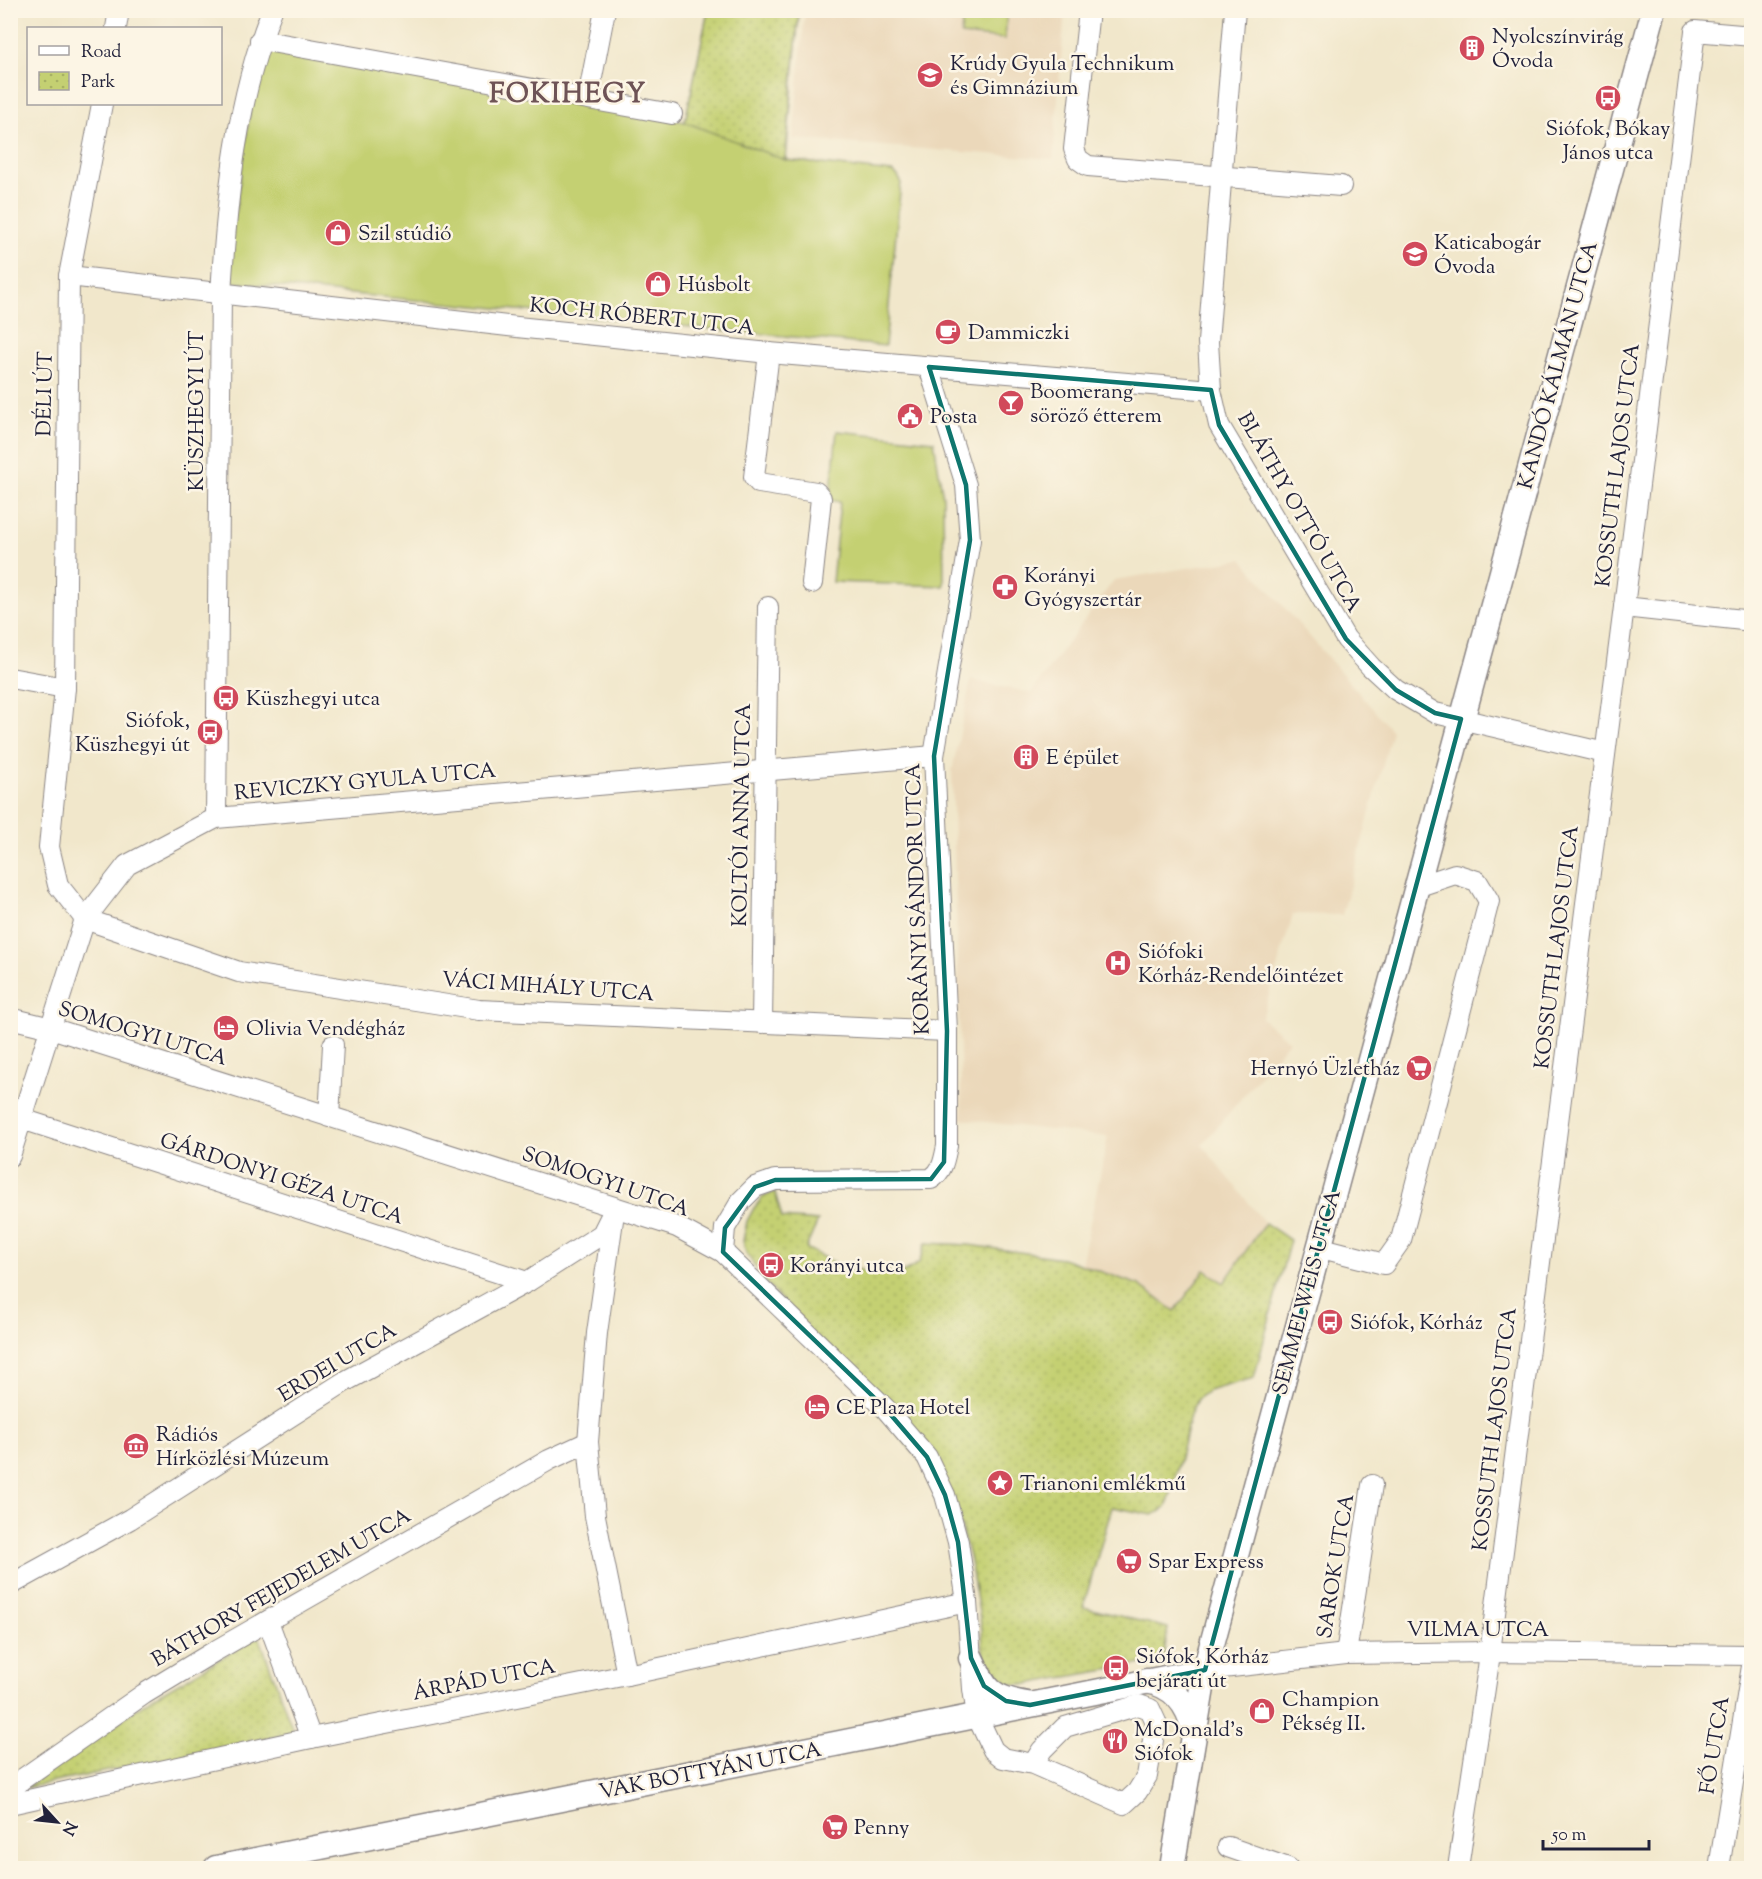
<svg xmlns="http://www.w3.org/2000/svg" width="1762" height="1879" viewBox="0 0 1762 1879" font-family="'Sorts Mill Goudy',serif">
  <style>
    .built { fill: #ebd8ba }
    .grass { fill: #c4d072; stroke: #737956; stroke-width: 1.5 }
    .park { fill: url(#park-dots); stroke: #737956; stroke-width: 1.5 }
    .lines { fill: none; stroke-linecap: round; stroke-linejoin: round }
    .minor-casing { stroke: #8a8483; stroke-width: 22 }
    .major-casing { stroke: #8a8483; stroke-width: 27 }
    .minor { stroke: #fff; stroke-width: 20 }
    .major { stroke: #fff; stroke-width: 24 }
    .marked { fill: none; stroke: #0f766e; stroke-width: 4.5; stroke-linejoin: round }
    .labels { text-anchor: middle; stroke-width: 5; stroke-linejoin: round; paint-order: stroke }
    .poi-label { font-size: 21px; fill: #22223b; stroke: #fcf5e5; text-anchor: start }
    .street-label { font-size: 21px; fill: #22223b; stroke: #fcf5e5 }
    .district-label { font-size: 27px; font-weight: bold; letter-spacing: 1.5px; fill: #6e5356; stroke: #fcf5e5 }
  </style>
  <defs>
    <pattern id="park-dots" width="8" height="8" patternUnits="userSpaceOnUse" patternTransform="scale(1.5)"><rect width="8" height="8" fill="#c4d072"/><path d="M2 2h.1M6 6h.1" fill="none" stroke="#a8b264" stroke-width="1.8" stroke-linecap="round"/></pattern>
  </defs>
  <rect width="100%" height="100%" fill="#fcf5e5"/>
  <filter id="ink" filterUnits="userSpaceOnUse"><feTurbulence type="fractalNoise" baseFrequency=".0167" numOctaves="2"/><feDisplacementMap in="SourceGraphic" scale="12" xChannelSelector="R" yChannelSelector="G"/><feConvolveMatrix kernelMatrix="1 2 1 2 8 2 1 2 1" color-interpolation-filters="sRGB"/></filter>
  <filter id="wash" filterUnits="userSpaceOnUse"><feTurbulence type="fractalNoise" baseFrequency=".008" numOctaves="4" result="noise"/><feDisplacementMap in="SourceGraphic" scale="24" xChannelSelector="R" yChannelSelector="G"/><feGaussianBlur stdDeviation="1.35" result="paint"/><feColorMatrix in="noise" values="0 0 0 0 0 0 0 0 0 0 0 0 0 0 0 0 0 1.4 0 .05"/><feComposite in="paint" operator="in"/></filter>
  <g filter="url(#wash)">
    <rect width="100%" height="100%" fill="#f1e7cb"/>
    <g class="built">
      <polygon points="805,11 1065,11 1053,159 793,139"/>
      <polygon points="1242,559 1392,731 1342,915 1293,914 1262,1018 1289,1041 1202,1145 1265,1223 1224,1283 1205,1270 1175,1311 1139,1285 1081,1265 1108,1137 962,1119 952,771 971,680 1031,693 1114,580"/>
    </g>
    <g class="grass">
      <polygon points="708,11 799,11 786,160 892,172 898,176 901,182 885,346 229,282 230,250 251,104 268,47 685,122"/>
      <polygon points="963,11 1007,11 1005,39 961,35"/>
      <polygon points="837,431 934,441 943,498 944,586 832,582 840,502 830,500"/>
    </g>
    <g class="park">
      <polygon points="708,11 799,11 785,160 685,122"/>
      <polygon points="775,1192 782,1218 818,1221 806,1248 838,1265 874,1273 904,1272 919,1263 926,1243 969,1245 1062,1258 1139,1285 1175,1311 1205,1270 1224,1283 1265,1223 1290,1240 1254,1378 1208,1391 1197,1399 1190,1415 1173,1487 1166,1508 1153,1515 1112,1507 1083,1607 1168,1628 1163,1660 1027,1684 1009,1684 990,1669 983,1651 982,1629 970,1561 954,1499 768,1285 746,1253 743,1241 747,1221 754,1208 763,1197"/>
      <polygon points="259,1636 294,1733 25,1788 148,1701"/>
    </g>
  </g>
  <g filter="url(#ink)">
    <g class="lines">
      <defs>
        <g id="minor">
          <polyline points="1089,10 1074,149 1078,159 1088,166 1341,186"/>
          <polyline points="1235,10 1208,342 1211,390 1219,425 1346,639 1371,667 1396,690 1435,713 1605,753"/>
          <polyline points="116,28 119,10"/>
          <polyline points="260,40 672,114"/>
          <polyline points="588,98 605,10"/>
          <polyline points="102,104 69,276 65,688 49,847 58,885 85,919 239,972 479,1010 947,1031"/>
          <polyline points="69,276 517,327 769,353 1211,390"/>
          <polyline points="769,353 754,477 759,483 816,492 821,498 812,583"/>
          <polyline points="1624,607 1752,621"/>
          <polyline points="10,678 65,688"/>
          <path d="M216 818 221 293C227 197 236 101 272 10"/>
          <polyline points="10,1018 51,1028 677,1227 723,1252 885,1408 927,1457 945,1495 958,1542 967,1602 973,1689 977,1716 993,1750 1003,1758 1033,1764 1124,1804 1137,1792 1147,1776 1156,1722 1150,1709 1139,1705 1065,1727 1042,1750 1033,1764"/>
          <polyline points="762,1023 768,607"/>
          <polyline points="329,1117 333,1045"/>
          <polyline points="22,1119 527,1282"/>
          <polyline points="10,1156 85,919 127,865 216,818 934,756"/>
          <polyline points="613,1220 597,1333 588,1442 595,1516 627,1675"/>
          <polyline points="1318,1247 1384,1264 1401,1240 1489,901 1477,881 1455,874 1416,887"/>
          <path d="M723 1252 725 1228 741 1201 755 1187 775 1180 931 1179C943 1171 944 1160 947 1146V1031L934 756 970 540 966 485 929 367"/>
          <polyline points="10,1585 130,1519 344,1382 527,1282 602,1234 615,1208"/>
          <polyline points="268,1621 311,1738"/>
          <polyline points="1346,1654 1372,1485"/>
          <polyline points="1205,1670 1346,1654 1489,1652 1752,1655"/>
          <polyline points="10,1792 21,1780 144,1694 215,1651 549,1460 588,1442"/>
          <polyline points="10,1804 311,1738 627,1675 967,1602"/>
          <polyline points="1228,1847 1288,1868"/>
          <polyline points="1458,1868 1488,1668 1624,607 1695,31 1752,36"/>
          <polyline points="1719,1868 1752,1666"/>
        </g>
        <g id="major">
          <path d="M971 1658C986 1690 990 1698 1027 1704"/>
          <path d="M1146 1681C1174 1685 1188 1704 1194 1730"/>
          <polyline points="216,1868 1205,1670"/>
          <polyline points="1172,1868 1205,1670 1654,10"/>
        </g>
      </defs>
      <use href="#minor" class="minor-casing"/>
      <use href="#major" class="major-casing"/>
      <use href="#minor" class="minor"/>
      <use href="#major" class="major"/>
    </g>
  </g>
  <path class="marked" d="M929 367 1211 390 1219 425 1346 639 1396 690 1435 713 1461 719 1205 1670 1030 1705 1006 1701 984 1686 971 1658 958 1542 945 1495 927 1457 885 1408 723 1252 725 1228 755 1187 775 1180 931 1179 944 1162 947 1031 934 756 970 540 966 485Z"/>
  <defs>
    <symbol id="building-disc" viewBox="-11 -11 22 22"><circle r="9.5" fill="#d1495b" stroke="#fcf5e5"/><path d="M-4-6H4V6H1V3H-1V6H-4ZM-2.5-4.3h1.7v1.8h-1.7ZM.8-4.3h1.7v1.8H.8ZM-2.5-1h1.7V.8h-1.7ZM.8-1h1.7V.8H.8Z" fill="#fff"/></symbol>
    <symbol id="school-disc" viewBox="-11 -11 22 22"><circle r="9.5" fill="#d1495b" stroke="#fcf5e5"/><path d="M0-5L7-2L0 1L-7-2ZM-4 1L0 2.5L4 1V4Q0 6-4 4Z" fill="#fff"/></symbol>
    <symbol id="bus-disc" viewBox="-11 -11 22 22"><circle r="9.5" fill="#d1495b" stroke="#fcf5e5"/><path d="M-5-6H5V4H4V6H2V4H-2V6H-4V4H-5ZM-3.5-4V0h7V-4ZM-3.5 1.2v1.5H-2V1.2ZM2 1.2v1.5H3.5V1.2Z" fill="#fff"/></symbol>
    <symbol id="shop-disc" viewBox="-11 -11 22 22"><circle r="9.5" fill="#d1495b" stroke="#fcf5e5"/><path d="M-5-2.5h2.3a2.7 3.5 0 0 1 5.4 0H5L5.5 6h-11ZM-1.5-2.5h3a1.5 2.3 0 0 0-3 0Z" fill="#fff"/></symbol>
    <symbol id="cafe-disc" viewBox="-11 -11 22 22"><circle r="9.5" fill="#d1495b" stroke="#fcf5e5"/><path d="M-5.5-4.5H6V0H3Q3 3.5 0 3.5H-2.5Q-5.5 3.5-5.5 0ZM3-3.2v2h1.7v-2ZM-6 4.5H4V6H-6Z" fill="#fff"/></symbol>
    <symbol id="bar-disc" viewBox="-11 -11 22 22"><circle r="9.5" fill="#d1495b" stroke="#fcf5e5"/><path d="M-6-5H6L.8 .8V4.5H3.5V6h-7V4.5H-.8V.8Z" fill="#fff"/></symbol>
    <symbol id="civic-disc" viewBox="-11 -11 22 22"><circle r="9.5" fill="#d1495b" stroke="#fcf5e5"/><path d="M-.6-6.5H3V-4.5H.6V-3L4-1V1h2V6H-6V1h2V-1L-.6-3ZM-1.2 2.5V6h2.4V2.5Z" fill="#fff"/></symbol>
    <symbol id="pharmacy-disc" viewBox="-11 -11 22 22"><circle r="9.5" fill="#d1495b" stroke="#fcf5e5"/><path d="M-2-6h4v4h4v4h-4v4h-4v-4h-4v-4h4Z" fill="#fff"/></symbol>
    <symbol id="hospital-disc" viewBox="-11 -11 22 22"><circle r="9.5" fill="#d1495b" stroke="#fcf5e5"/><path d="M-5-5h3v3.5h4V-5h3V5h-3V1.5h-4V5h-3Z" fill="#fff"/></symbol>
    <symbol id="hotel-disc" viewBox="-11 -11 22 22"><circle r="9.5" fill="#d1495b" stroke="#fcf5e5"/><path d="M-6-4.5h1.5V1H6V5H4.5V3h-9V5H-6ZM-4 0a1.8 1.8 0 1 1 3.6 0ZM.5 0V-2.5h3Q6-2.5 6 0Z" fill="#fff"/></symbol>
    <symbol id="supermarket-disc" viewBox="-11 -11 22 22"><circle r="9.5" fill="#d1495b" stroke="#fcf5e5"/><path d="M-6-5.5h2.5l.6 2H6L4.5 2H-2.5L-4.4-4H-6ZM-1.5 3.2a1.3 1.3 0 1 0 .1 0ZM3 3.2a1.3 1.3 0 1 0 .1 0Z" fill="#fff"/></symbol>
    <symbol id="museum-disc" viewBox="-11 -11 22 22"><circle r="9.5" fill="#d1495b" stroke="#fcf5e5"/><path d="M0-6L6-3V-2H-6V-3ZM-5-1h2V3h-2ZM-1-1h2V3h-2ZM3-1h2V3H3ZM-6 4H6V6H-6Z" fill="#fff"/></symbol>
    <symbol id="sight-disc" viewBox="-11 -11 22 22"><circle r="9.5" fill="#d1495b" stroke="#fcf5e5"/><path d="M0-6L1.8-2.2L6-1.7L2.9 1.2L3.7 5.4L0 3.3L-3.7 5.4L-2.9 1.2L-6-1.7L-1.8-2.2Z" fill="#fff"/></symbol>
    <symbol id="restaurant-disc" viewBox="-11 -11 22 22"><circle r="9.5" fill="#d1495b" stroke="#fcf5e5"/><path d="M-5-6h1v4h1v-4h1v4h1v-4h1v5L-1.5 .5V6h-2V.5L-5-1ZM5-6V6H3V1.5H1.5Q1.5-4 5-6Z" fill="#fff"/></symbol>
  </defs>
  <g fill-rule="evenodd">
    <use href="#building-disc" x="1457" y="33" width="30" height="30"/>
    <use href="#school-disc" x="915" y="60" width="30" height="30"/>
    <use href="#bus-disc" x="1593" y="83" width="30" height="30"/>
    <use href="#shop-disc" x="323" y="218" width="30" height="30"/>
    <use href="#school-disc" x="1400" y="239" width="30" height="30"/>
    <use href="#shop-disc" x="643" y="269" width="30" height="30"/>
    <use href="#cafe-disc" x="933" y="317" width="30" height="30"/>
    <use href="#bar-disc" x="996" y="388" width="30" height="30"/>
    <use href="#civic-disc" x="895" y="401" width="30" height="30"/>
    <use href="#pharmacy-disc" x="990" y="572" width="30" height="30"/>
    <use href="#bus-disc" x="211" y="683" width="30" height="30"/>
    <use href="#bus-disc" x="195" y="717" width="30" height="30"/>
    <use href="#building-disc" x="1011" y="742" width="30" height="30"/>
    <use href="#hospital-disc" x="1103" y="948" width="30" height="30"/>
    <use href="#hotel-disc" x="211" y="1013" width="30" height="30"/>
    <use href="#supermarket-disc" x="1404" y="1053" width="30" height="30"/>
    <use href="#bus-disc" x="756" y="1250" width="30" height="30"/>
    <use href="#bus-disc" x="1315" y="1307" width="30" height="30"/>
    <use href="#hotel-disc" x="802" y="1392" width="30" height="30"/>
    <use href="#museum-disc" x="121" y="1431" width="30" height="30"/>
    <use href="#sight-disc" x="985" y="1468" width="30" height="30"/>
    <use href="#supermarket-disc" x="1114" y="1546" width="30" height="30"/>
    <use href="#bus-disc" x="1101" y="1653" width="30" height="30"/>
    <use href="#shop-disc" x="1247" y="1696" width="30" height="30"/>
    <use href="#restaurant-disc" x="1100" y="1726" width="30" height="30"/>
    <use href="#supermarket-disc" x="820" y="1812" width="30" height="30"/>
  </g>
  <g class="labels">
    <g class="poi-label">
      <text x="1492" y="43">Nyolcszínvirág<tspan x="1492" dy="24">Óvoda</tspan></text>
      <text x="950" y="70">Krúdy Gyula Technikum<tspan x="950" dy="24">és Gimnázium</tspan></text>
      <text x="1608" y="135" text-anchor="middle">Siófok, Bókay<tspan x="1608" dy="24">János utca</tspan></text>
      <text x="358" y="240">Szil stúdió</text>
      <text x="1434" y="249">Katicabogár<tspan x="1434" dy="24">Óvoda</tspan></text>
      <text x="678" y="291">Húsbolt</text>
      <text x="968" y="339">Dammiczki</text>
      <text x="1030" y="398">Boomerang<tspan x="1030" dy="24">söröző étterem</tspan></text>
      <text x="930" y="423">Posta</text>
      <text x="1024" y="582">Korányi<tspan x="1024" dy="24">Gyógyszertár</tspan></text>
      <text x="246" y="705">Küszhegyi utca</text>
      <text x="190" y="727" text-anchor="end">Siófok,<tspan x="190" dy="24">Küszhegyi út</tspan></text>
      <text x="1046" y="764">E épület</text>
      <text x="1138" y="958">Siófoki<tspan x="1138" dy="24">Kórház-Rendelőintézet</tspan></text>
      <text x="246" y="1035">Olivia Vendégház</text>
      <text x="1400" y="1075" text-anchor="end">Hernyó Üzletház</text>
      <text x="790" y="1272">Korányi utca</text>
      <text x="1350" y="1329">Siófok, Kórház</text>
      <text x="836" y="1414">CE Plaza Hotel</text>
      <text x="156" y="1441">Rádiós<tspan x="156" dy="24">Hírközlési Múzeum</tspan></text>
      <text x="1020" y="1490">Trianoni emlékmű</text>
      <text x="1148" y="1568">Spar Express</text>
      <text x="1136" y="1663">Siófok, Kórház<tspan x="1136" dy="24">bejárati út</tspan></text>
      <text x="1282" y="1706">Champion<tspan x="1282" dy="24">Pékség II.</tspan></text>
      <text x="1134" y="1736">McDonald's<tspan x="1134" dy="24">Siófok</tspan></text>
      <text x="854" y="1834">Penny</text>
    </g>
    <g class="street-label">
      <text transform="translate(642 316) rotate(6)" y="7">KOCH RÓBERT UTCA</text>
      <text transform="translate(1557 365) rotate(-75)" y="7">KANDÓ KÁLMÁN UTCA</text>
      <text transform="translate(44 394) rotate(-89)" y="7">DÉLI ÚT</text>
      <text transform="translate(196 411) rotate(-90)" y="7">KÜSZHEGYI ÚT</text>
      <text transform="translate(1617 465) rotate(-83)" y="7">KOSSUTH LAJOS UTCA</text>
      <text transform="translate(1300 512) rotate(60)" y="7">BLÁTHY OTTÓ UTCA</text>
      <text transform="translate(365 781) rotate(-5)" y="7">REVICZKY GYULA UTCA</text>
      <text transform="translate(741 815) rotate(-89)" y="7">KOLTÓI ANNA UTCA</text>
      <text transform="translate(917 899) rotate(-92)" y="7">KORÁNYI SÁNDOR UTCA</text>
      <text transform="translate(1556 947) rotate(-83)" y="7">KOSSUTH LAJOS UTCA</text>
      <text transform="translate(548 986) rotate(4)" y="7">VÁCI MIHÁLY UTCA</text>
      <text transform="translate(143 1033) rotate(17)" y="7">SOMOGYI UTCA</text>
      <text transform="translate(282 1178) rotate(18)" y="7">GÁRDONYI GÉZA UTCA</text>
      <text transform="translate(606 1181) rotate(19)" y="7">SOMOGYI UTCA</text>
      <text transform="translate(1306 1292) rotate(-75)" y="7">SEMMELWEIS UTCA</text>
      <text transform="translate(337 1362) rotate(-31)" y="7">ERDEI UTCA</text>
      <text transform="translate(1494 1429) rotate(-83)" y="7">KOSSUTH LAJOS UTCA</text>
      <text transform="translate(1335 1566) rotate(-81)" y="7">SAROK UTCA</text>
      <text transform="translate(281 1587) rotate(-30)" y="7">BÁTHORY FEJEDELEM UTCA</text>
      <text x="1478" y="1636">VILMA UTCA</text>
      <text transform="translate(484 1679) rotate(-11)" y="7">ÁRPÁD UTCA</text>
      <text transform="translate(1714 1745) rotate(-81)" y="7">FŐ UTCA</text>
      <text transform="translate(710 1770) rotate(-11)" y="7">VAK BOTTYÁN UTCA</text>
    </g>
    <g class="district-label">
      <text x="568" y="102">FOKIHEGY</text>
    </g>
  </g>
  <rect width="1762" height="1879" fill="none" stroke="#fcf5e5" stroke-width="36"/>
  <rect x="27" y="27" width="195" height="78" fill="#fcf5e5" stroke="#a5a1a1" stroke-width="1.5"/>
  <rect x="39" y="46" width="30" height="9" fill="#ffffff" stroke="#a5a1a1" stroke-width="1.5"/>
  <text x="81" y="57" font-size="18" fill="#22223b">Road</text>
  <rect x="39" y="72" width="30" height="18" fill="url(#park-dots)" stroke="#a5a1a1" stroke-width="1.5"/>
  <text x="81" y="87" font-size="18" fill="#22223b">Park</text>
  <g transform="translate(57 1822) rotate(117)" stroke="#fcf5e5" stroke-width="4.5" paint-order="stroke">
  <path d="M0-4.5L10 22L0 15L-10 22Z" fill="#22223b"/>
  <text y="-9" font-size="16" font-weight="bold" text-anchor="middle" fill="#22223b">N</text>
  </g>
  <path d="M1543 1840v9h106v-9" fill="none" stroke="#22223b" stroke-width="3"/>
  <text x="1552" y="1840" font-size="18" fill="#22223b" stroke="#fcf5e5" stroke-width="4.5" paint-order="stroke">50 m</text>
</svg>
